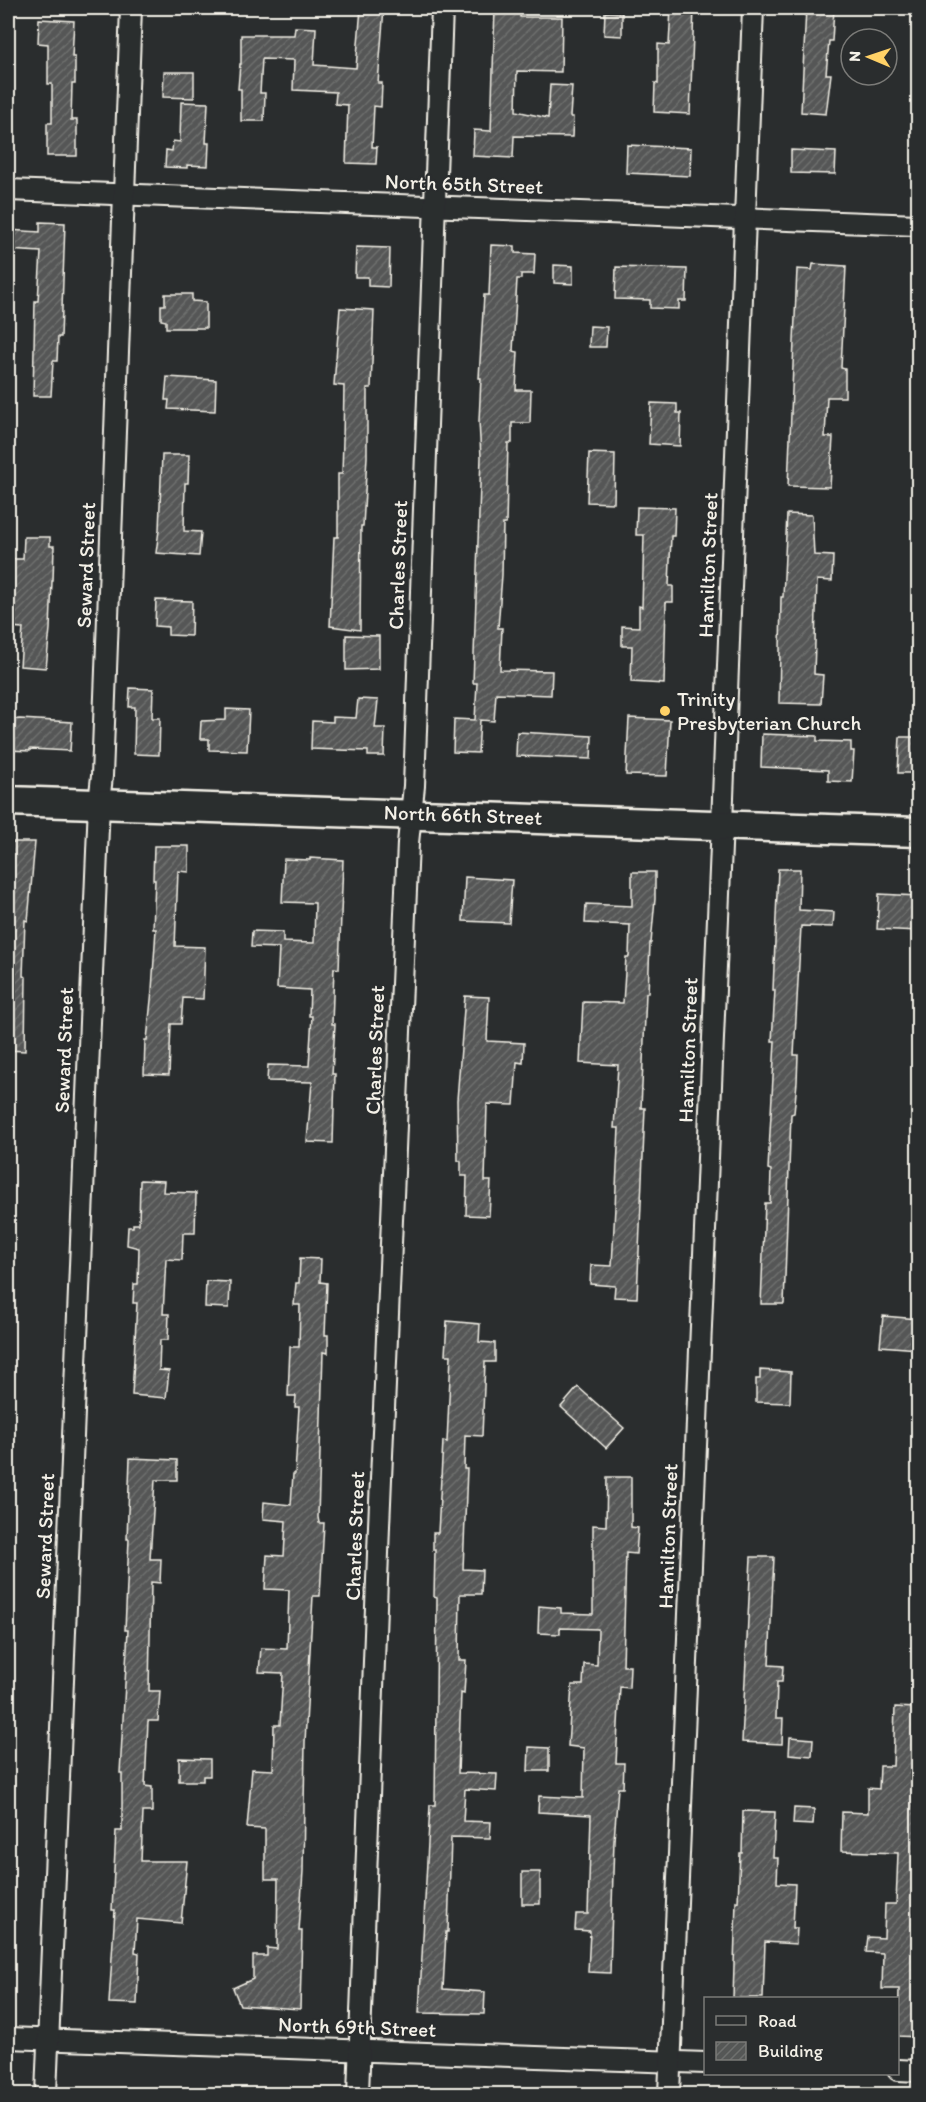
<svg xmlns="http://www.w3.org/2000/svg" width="926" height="2102" viewBox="0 0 926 2102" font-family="Itim,sans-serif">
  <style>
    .building { fill: url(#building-hatch); stroke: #f4f1e8; stroke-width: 1.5 }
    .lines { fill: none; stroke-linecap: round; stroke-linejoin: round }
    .street-casing { stroke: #f4f1e8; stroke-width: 24 }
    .secondary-casing { stroke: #f4f1e8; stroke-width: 33 }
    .street { stroke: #2a2d2e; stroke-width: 20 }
    .secondary { stroke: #2a2d2e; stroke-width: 28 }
    .poi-dot { fill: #ffd166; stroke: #2a2d2e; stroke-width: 2 }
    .labels { text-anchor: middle; stroke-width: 4.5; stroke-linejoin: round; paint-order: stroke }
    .street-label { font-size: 21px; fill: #f4f1e8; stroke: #2a2d2e }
    .poi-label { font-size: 21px; fill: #f4f1e8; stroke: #2a2d2e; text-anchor: start }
  </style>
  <defs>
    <pattern id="building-hatch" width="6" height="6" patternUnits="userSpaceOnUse" patternTransform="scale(1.5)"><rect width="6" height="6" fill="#555756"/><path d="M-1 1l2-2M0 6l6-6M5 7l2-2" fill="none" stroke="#6e706e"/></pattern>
  </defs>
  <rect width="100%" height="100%" fill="#2a2d2e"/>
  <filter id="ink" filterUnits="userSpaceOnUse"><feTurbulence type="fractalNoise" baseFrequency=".0167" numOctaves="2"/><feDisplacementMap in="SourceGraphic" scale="12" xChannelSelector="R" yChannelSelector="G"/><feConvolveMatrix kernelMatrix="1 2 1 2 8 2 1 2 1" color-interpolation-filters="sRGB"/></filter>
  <g filter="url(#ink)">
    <g class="building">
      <polygon points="361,8 384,8 378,83 382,83 381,107 374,106 372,147 377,147 376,164 346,163 348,105 335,104 336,92 293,90 294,60 262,59 260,93 265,93 264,121 241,121 241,89 238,89 240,64 241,64 241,35 294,35 295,27 316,28 314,65 356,68"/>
      <polygon points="495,8 520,8 520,17 562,17 561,72 517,71 516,111 548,118 550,85 572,86 570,117 573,117 572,137 514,136 513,158 473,156 474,130 491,131"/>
      <polygon points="671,8 694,8 690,114 654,112 655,83 658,84 658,44 669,45"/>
      <polygon points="806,8 834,8 832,41 829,41 826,74 831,74 826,114 801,112"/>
      <polygon points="605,12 622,13 622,36 604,35"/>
      <polygon points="39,19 74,21 72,57 75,57 75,84 72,84 71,120 77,120 77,156 47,156 47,123 52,123 52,84 48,84 48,44 38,43"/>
      <polygon points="164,72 194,72 194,98 163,97"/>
      <polygon points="181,102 208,103 206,143 209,143 208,166 187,165 187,168 165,167 166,150 172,151 173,141 180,142"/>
      <polygon points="627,145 691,148 690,176 626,173"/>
      <polygon points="791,150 836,152 835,174 791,173"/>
      <polygon points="40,222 65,223 61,337 58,337 57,361 53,361 51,396 33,396 35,301 38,301 41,252 8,250 8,230 40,232"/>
      <polygon points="491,245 515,246 515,253 535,254 534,274 521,274 521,279 517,279 513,351 518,352 516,390 531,390 530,423 512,423 512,443 508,443 506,524 503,524 502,575 498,628 502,628 500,670 552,671 551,695 496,693 494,721 480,720 478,753 453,752 454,719 475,720 477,683 473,683 481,457 479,421 481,378 479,378 484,295 489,295"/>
      <polygon points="356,247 390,248 389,287 368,286 368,277 355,277"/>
      <polygon points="813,264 846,266 841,368 845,369 845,397 827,397 825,437 833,437 830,487 788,486 797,269 812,270"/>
      <polygon points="554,265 573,266 573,284 554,283"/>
      <polygon points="616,267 687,269 686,301 679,301 679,309 650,308 650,300 615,299"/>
      <polygon points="165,294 192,294 192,301 206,302 206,328 166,328 166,321 161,320 161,305 165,305"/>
      <polygon points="340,308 374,310 371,388 367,388 367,457 363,526 361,526 360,630 330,626 334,537 338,537 338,474 342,474 343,440 344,386 334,385"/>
      <polygon points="590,326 607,327 606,347 589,347"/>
      <polygon points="167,377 216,380 215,411 168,409 169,400 165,400"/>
      <polygon points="651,403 677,404 677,413 681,413 680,446 649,444"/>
      <polygon points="589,453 615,454 614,503 587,502"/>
      <polygon points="162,455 189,455 188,483 185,483 184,531 201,532 199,556 156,553 159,530"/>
      <polygon points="637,507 675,508 674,536 671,536 669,586 673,586 673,602 666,602 664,684 631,682 632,646 622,646 622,626 639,627 639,606 642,607 644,535 636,535"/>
      <polygon points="787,514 812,515 814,555 833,556 832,581 817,580 814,674 823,675 821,704 779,703 781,597 783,597"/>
      <polygon points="24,537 50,537 50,546 54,546 53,581 52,581 50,629 46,668 20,666 23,628 10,627 10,624 8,624 8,559 23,559"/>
      <polygon points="156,600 192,601 191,636 168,635 168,627 155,626"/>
      <polygon points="346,635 379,636 379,669 346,670"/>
      <polygon points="130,688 153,689 152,718 160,718 159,755 134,754 135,707 129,707"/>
      <polygon points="358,699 378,700 375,728 385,728 384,756 368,756 368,751 311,749 312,721 333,722 333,717 356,718"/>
      <polygon points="226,709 249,710 247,751 209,750 209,739 200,739 201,721 226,720"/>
      <polygon points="629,718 670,720 667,776 626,775"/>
      <polygon points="20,719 72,722 70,751 30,749 30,751 8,750 8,720"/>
      <polygon points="517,732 592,736 591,759 516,756"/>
      <polygon points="762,734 817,736 817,741 851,742 851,751 854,751 852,782 828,781 828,770 761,767"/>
      <polygon points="900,737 918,737 918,773 898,773"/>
      <polygon points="11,842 35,842 28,921 25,920 23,976 26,977 25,1051 8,1050 8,889"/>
      <polygon points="154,846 189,846 189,872 178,871 175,946 205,947 203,999 183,998 181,1024 171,1024 169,1075 144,1074 145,1040 147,1040 152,990 156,929 153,929 155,880 153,880"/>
      <polygon points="310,858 343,860 339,969 334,968 332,1024 335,1024 332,1074 335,1074 333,1143 307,1142 312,1082 267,1081 268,1065 309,1066 312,1016 309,1016 310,990 277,988 279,948 251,947 252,931 283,932 283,942 314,943 315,903 282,902 284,859 310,860"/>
      <polygon points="778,869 800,869 799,910 834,912 833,927 801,926 794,1055 798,1055 797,1082 794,1113 791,1114 784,1304 761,1304 765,1203 770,1203 771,1170 768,1169 775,1041 772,1041 775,990 773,990"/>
      <polygon points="632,872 655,872 655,899 651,943 650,943 648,993 646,993 644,1040 641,1108 645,1108 637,1298 614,1297 615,1286 590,1284 591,1265 612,1266 619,1128 614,1128 618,1065 580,1063 583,1002 623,1003 626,957 629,957 630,925 585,923 586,904 632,906"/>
      <polygon points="465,877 512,880 509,923 463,921"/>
      <polygon points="879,894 918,896 918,931 877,929"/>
      <polygon points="465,996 489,997 487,1041 524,1043 523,1063 517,1062 514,1105 487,1104 485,1181 491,1181 489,1216 466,1215 467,1176 461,1176 461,1161 458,1161 457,1100"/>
      <polygon points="140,1180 164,1181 163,1192 196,1193 195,1233 183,1233 182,1260 166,1259 163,1314 169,1314 168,1340 160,1340 159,1370 169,1371 166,1398 132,1395 137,1303 133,1303 134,1284 138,1284 139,1248 127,1245 128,1227 133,1227 133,1224 139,1224"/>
      <polygon points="300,1258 321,1259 320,1282 327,1283 325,1335 328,1335 328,1353 323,1352 318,1517 319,1523 324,1523 320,1596 313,1596 305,1742 303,1871 299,1931 302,1931 300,2009 240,2005 233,1988 253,1979 253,1956 267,1956 267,1948 277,1949 278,1879 265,1879 265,1829 247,1828 252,1769 273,1770 274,1725 280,1725 283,1673 259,1672 261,1648 287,1649 289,1590 265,1589 267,1555 284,1556 286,1521 263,1519 264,1502 291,1505 293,1474 295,1474 299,1407 295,1407 296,1396 288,1396 290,1347 299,1347 300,1305 294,1305 296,1283 299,1283"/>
      <polygon points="206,1281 230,1282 229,1308 205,1307"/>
      <polygon points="883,1316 918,1319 918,1349 880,1346"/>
      <polygon points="447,1321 480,1324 479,1342 495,1343 495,1362 485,1362 482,1436 465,1435 464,1469 467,1469 463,1569 482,1570 481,1594 460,1594 459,1660 466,1660 464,1694 461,1693 458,1773 497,1774 496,1791 465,1789 463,1821 491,1822 490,1838 451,1837 448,1932 446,1932 443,1989 485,1992 484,2014 419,2013 430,1805 435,1805 437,1598 434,1597 435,1550 433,1550 433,1533 438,1533 443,1441 447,1442 451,1355 445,1355"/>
      <polygon points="760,1370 791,1372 790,1403 756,1402 756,1379 760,1379"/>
      <polygon points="578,1387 624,1428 606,1448 561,1407"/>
      <polygon points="130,1458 177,1460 177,1480 155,1480 150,1559 161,1559 160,1583 151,1582 149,1691 160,1691 158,1721 148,1721 145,1786 152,1787 152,1812 143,1812 141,1861 187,1861 181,1923 137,1919 135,1952 139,1953 137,2004 109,2003 115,1910 112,1910 116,1831 122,1831 122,1773 120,1773 128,1630 125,1630 129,1539 127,1539"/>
      <polygon points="607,1477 631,1477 631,1527 638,1528 636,1554 626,1553 623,1666 630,1666 629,1688 620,1687 616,1763 624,1763 623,1788 618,1788 614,1840 610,1973 588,1972 590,1931 575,1930 576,1914 588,1914 591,1815 538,1812 539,1796 583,1798 584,1748 568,1746 572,1685 583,1685 584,1664 597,1665 598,1629 560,1628 560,1634 538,1633 539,1606 561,1608 561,1613 593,1614 593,1525 606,1526"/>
      <polygon points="751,1557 774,1557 769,1665 783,1666 782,1682 777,1682 776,1718 783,1718 782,1744 742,1742"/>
      <polygon points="895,1707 915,1708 915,1713 918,1714 918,2037 898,2036 899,1989 882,1989 883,1953 866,1952 868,1937 884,1938 885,1904 896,1904 898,1853 841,1851 842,1812 868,1813 868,1788 879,1789 880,1766 893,1766"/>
      <polygon points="790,1737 813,1739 812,1756 789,1754"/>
      <polygon points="529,1747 549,1748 549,1771 528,1771"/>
      <polygon points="179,1758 210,1759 210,1776 203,1776 203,1781 179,1781"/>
      <polygon points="794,1808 814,1809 813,1825 793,1824"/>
      <polygon points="743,1811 775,1812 773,1858 778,1858 777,1883 795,1884 793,1928 797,1928 796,1944 765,1942 763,1998 733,1998 736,1901 738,1902 740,1853 742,1853"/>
      <rect x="522" y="1872" width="18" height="32"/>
    </g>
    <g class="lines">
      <defs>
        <g id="street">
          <polyline points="8,190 918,225"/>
          <polyline points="8,2038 706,2063"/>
          <polyline points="898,2070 918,2071"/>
          <polyline points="46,2094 99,803 102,776 131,8"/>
          <polyline points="358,2094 379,1526 408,843 414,786 442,8"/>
          <polyline points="669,2094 723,798 753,8"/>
        </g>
        <polyline id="secondary" points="8,801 918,832"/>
      </defs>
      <use href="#street" class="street-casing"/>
      <use href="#secondary" class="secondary-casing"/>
      <use href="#street" class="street"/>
      <use href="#secondary" class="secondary"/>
    </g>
  </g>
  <circle class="poi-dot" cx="665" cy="711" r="6"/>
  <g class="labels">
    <g class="street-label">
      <text transform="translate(464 184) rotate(2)" y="7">North 65th Street</text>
      <text transform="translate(86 565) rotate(-88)" y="7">Seward Street</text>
      <text transform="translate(398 565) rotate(-88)" y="7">Charles Street</text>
      <text transform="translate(708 565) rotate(-88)" y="7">Hamilton Street</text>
      <text transform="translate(463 815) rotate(2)" y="7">North 66th Street</text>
      <text transform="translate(64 1050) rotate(-88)" y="7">Seward Street</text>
      <text transform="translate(375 1050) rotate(-88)" y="7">Charles Street</text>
      <text transform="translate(688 1050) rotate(-88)" y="7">Hamilton Street</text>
      <text transform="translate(45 1536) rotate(-88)" y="7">Seward Street</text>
      <text transform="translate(355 1536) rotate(-88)" y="7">Charles Street</text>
      <text transform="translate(668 1536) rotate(-88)" y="7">Hamilton Street</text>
      <text transform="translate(357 2027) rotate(2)" y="7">North 69th Street</text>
    </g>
    <g class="poi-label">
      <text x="677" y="706">Trinity<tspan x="677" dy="24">Presbyterian Church</tspan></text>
    </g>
  </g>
  <rect width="926" height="2102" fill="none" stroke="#2a2d2e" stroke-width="30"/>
  <rect x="15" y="15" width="896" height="2072" fill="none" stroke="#f4f1e8" stroke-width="2" filter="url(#ink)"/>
  <rect x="704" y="1997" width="195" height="78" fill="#2a2d2e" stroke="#7b7b78" stroke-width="1.5"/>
  <rect x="716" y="2016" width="30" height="9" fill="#2a2d2e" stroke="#7b7b78" stroke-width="1.5"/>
  <text x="758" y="2027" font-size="18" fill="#f4f1e8">Road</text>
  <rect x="716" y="2042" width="30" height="18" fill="url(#building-hatch)" stroke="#7b7b78" stroke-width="1.5"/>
  <text x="758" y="2057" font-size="18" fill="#f4f1e8">Building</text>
  <g transform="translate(869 57) rotate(272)"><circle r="28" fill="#2a2d2e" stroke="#7b7b78" stroke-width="1.5"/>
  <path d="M0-4.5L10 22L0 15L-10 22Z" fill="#ffd166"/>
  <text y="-9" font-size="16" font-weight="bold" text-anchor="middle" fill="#f4f1e8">N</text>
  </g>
</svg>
